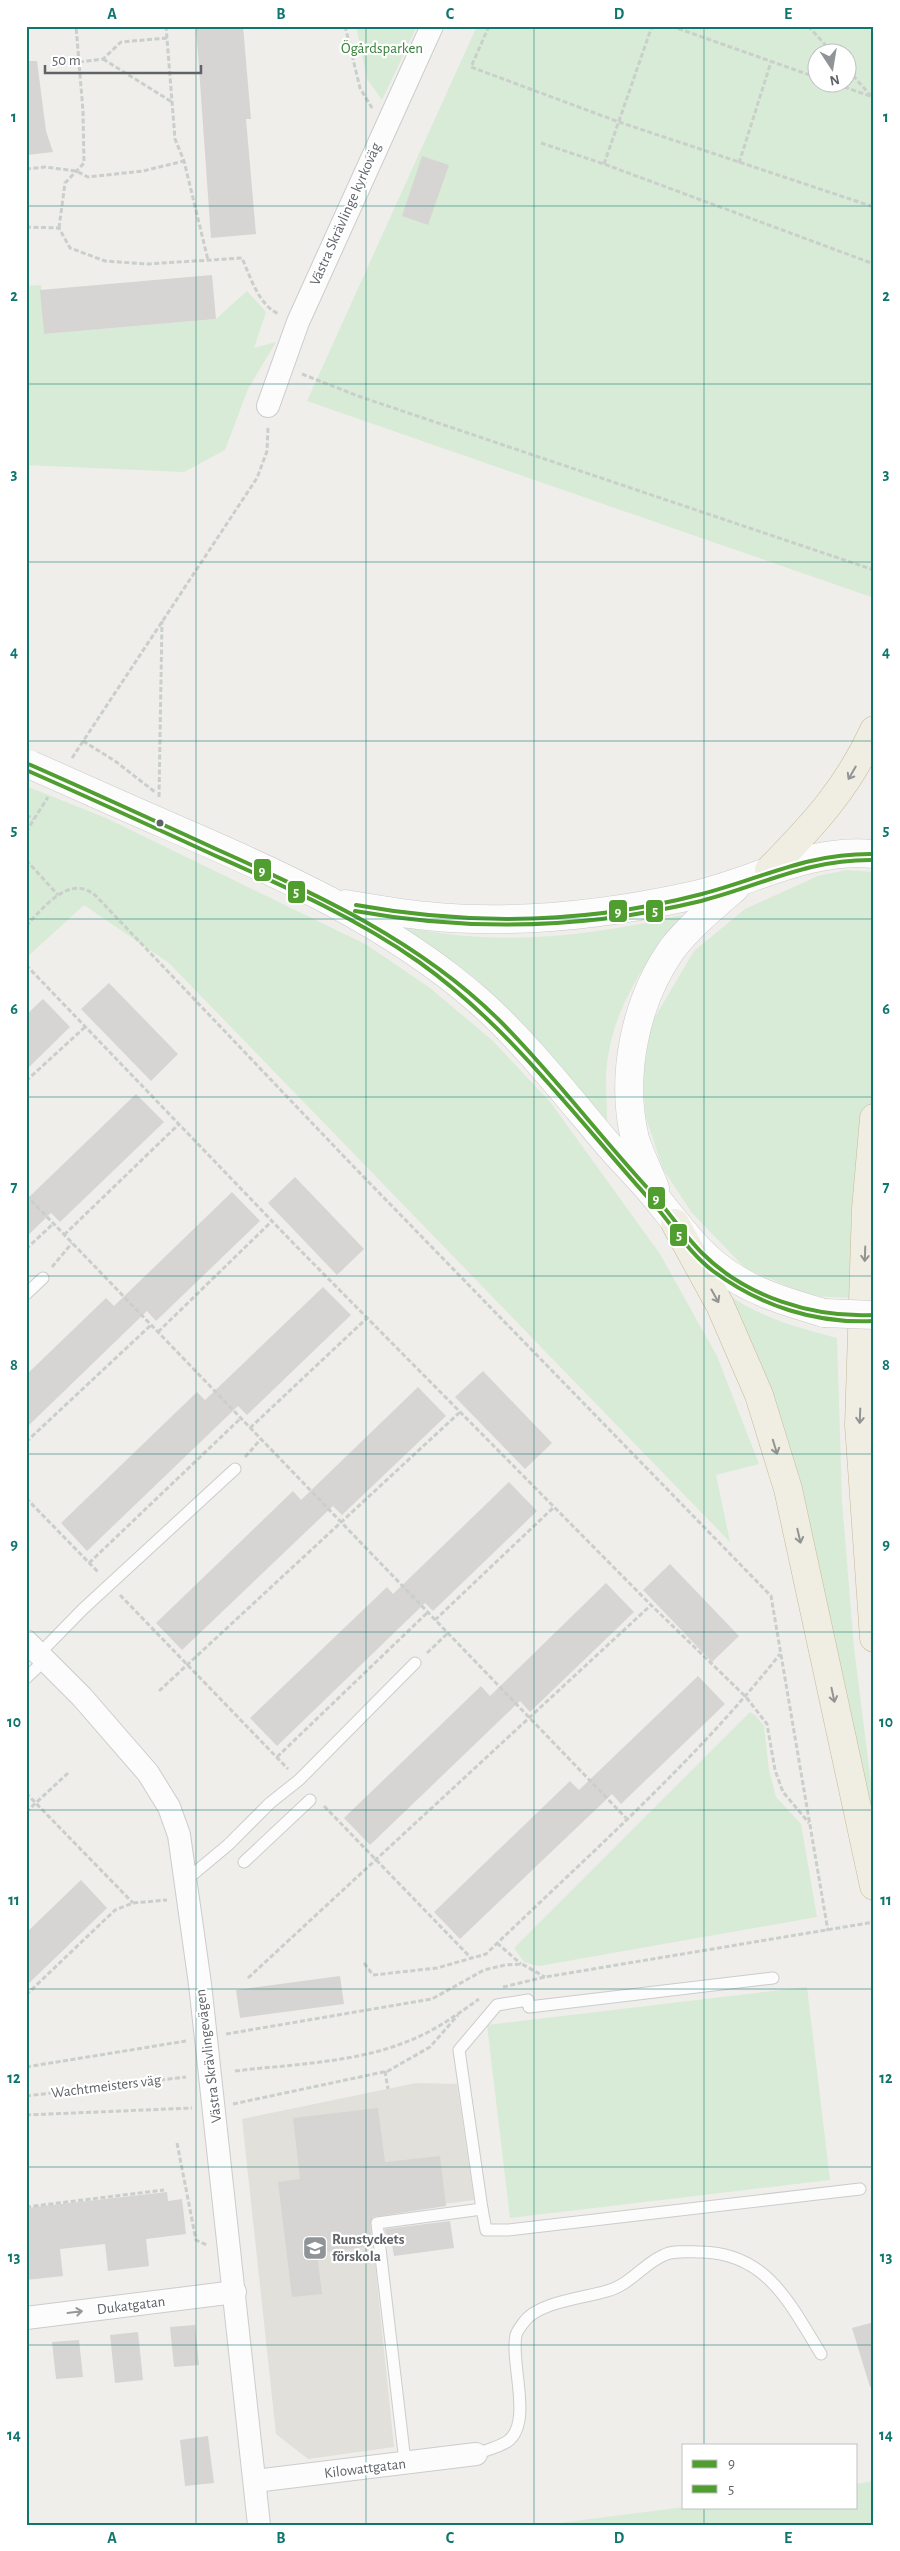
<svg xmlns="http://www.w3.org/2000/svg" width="900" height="2551" viewBox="0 0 900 2551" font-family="'Alegreya Sans',sans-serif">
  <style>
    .education { fill: #e2e0da }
    .green { fill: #d8ebd6; fill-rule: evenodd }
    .building { fill: #d6d5d3 }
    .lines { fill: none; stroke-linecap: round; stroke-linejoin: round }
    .lane-casing { stroke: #cbcccc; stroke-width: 13 }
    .street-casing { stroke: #cbcccc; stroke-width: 24 }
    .secondary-casing { stroke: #cacacb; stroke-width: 29 }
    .highway-casing { stroke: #c8b996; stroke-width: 29 }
    .path { stroke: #cacfcc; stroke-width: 3; stroke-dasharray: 5 2.5; stroke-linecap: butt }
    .lane { stroke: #fdfcfc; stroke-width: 11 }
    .street { stroke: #fdfcfc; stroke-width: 22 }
    .secondary { stroke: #fdfcfc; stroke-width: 28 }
    .highway { stroke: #f0ede3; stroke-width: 28 }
    .secondary-bridge-casing { stroke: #cacacb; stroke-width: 29; stroke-linecap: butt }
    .secondary-bridge { stroke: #fdfcfc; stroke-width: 28 }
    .bus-1-casing { stroke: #fff; stroke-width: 8 }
    .bus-2-casing { stroke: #fff; stroke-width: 8 }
    .bus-1 { stroke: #509e2f; stroke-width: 4 }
    .bus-2 { stroke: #509e2f; stroke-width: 4 }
    .oneway { stroke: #929393 }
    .oneway2 { stroke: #96999c }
    .grid { fill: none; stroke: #0f766e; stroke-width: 1; stroke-opacity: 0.55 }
    .bus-dot { fill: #5f6368; stroke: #fff; stroke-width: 2 }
    .labels { text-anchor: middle; stroke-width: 4.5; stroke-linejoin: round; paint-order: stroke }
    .park-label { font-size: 15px; fill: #348238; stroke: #fff }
    .street-label { font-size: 15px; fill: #5f6368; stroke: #fff }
    .poi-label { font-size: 15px; font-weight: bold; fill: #5f6368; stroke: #fff; text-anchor: start }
    .line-badge { stroke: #fff; stroke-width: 2 }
    .badge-label { font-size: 14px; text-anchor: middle; font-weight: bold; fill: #fff }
    .neatline { fill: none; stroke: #0f766e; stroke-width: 2 }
    .grid-label { font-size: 16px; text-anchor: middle; font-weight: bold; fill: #0f766e }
  </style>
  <rect width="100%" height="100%" fill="#efeeea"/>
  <polygon class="education" points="416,2083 457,2084 474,2200 370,2214 394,2447 308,2459 276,2434 242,2119"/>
  <g class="green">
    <polygon points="356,26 417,26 382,100 367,79"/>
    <path d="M477 26H874V598L307 401ZM818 52H848V82H818Z"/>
    <polygon points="41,285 44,334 216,319 247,291 266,312 254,348 276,342 248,389 225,450 184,472 26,465 26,286"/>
    <polygon points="26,786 106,818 367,945 430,988 493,1041 551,1103 660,1254 717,1356 759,1464 716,1475 730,1542 169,963 84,905 26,958"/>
    <polygon points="846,870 874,872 874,1299 810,1296 745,1268 692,1213 663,1169 646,1118 642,1073 652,1022 694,951 745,909 818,876"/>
    <path d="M682 915C644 964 610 1010 606 1075 606 1090 607 1105 607 1121 565 1072 515 1009 465 970 440 950 411 937 382 922 487 948 577 939 682 915Z"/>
    <path d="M727 1294C761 1318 798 1328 837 1338L842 1501 854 1648 874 1807V1870Z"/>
    <polygon points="750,1712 755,1715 764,1726 769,1770 776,1797 801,1824 817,1917 539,1966 524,1962 514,1948"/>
    <polygon points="807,1987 830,2180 510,2218 487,2025"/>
    <polygon points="874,2481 874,2525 544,2525 684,2507 856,2507 856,2484"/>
  </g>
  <g class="building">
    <polygon points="196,26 243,26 251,119 246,119 256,234 211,238"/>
    <polygon points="26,61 37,61 46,131 53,152 26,155"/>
    <polygon points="422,156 449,165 428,225 402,216"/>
    <polygon points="212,275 216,319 44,334 40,290"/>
    <polygon points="109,983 178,1054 151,1081 81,1009"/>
    <polygon points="43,999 70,1027 26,1070 26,1015"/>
    <polygon points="136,1094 164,1122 60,1222 51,1213 26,1237 26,1200"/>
    <polygon points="295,1177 364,1249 337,1275 268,1203"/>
    <polygon points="232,1192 260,1221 156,1321 147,1311 26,1428 26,1375 106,1298 114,1306"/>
    <polygon points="323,1287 351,1315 247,1415 238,1406 87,1551 61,1523 197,1392 205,1400"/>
    <polygon points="483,1371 552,1443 525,1469 455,1397"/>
    <polygon points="418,1387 446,1416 342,1515 333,1506 182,1650 156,1623 293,1491 301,1500"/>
    <polygon points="509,1482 537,1511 433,1611 425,1603 277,1746 250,1718 387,1587 393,1594"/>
    <polygon points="670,1564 739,1636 712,1662 643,1590"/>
    <polygon points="606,1583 634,1612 530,1712 520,1701 370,1845 344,1818 481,1686 490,1696"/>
    <polygon points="698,1676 725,1704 621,1804 612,1794 460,1939 434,1912 570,1781 579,1790"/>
    <polygon points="81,1880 107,1908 26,1986 26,1933"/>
    <polygon points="340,1976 344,2004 240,2018 236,1990"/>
    <polygon points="378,2108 385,2162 440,2156 446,2206 373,2217 370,2224 372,2246 317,2253 322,2294 292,2297 278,2182 300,2179 293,2118"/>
    <polygon points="167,2192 168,2201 182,2199 186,2234 146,2239 149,2266 108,2271 105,2244 60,2249 63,2276 26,2280 26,2208"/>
    <polygon points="450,2221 454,2248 394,2256 392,2244 387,2245 385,2229"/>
    <polygon points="874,2322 874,2386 870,2387 852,2328"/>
    <polygon points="195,2325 199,2365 174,2367 170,2327"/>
    <polygon points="138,2332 143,2380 115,2383 110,2335"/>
    <polygon points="79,2340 83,2377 56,2379 52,2342"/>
    <polygon points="208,2436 214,2483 185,2486 180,2440"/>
  </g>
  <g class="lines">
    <defs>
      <g id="lane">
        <polyline points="26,1294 43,1278"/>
        <polyline points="39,1654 83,1609 235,1469"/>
        <polyline points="26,1678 45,1660"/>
        <polyline points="244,1862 310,1800"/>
        <polyline points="186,1880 228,1845 270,1803 299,1780 415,1663"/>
        <polyline points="482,2209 486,2230 508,2230 860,2189"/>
        <path d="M476 2454C486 2450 500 2447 508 2441 533 2422 510 2363 516 2335 517 2331 521 2326 524 2322 538 2302 584 2298 607 2291 630 2285 643 2264 664 2255 674 2250 690 2252 701 2252 767 2253 790 2304 821 2354"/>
        <polyline points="413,2461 404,2453 377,2223 482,2209 459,2050 497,2005 528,2000 529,2007 773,1978"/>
      </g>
      <g id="street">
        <polyline points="268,406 298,322 432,26"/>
        <polyline points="26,1641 82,1697 148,1773 169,1807 179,1835 200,1984 259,2525"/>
        <polyline points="26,2318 235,2292"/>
        <polyline points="255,2481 476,2454"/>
      </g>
      <g id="secondary">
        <path d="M94 793C227 853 370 905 480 1002 525 1042 567 1096 606 1142 624 1163 644 1182 661 1204 678 1225 695 1248 716 1265 748 1291 786 1302 824 1313"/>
        <path d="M345 904C372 908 400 914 427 916 516 925 604 915 691 896 754 882 806 848 874 854"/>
        <path d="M655 1188C649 1172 640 1155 635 1139 620 1076 635 1002 672 949 690 926 713 907 735 888"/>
      </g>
      <g id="highway">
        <path d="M769 870C814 824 847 789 874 730"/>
        <polyline points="874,1118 866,1209 859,1425 874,1638"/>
        <polyline points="675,1223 720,1305 759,1395 788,1489 874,1886"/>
      </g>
    </defs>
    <use href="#lane" class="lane-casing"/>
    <use href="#street" class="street-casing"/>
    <use href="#secondary" class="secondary-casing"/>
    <use href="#highway" class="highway-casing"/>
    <g class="path">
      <polyline points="166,26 175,139 184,161 208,260"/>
      <polyline points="345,26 360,88 372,108"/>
      <polyline points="489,26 471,67 619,122 874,207"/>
      <polyline points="671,26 818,78"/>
      <polyline points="808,26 832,52"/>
      <polyline points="103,59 172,102"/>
      <polyline points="79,62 103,59 121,42 167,38"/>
      <polyline points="848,70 871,96"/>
      <polyline points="830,82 873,97 874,96"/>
      <polyline points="541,143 604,164 874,264"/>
      <polyline points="739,163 771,62"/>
      <polyline points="604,164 652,26"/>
      <polyline points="26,169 45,167 76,171 88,177 143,171 184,161"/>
      <path d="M26 227 59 228 70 248 105 261 147 264 242 258C250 276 259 306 279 314"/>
      <polyline points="59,228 65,183 84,163 83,111 76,26"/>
      <polyline points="302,374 358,396 874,570"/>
      <polyline points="83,741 115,761 155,792"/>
      <polyline points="72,758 257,478 267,451 268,427"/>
      <polyline points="159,797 162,621"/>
      <polyline points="26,815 34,819"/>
      <polyline points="26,832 48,797"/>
      <polyline points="26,860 58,895"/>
      <path d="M26 926C44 907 70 873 96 896L354 1167 771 1596 828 1931"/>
      <polyline points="26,965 296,1246 651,1605 746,1697 767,1724 775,1770 783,1792 809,1823"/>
      <polyline points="26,1081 85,1027"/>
      <polyline points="26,1195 626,1818"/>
      <polyline points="64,1235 179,1124"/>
      <polyline points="26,1249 54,1223"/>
      <polyline points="52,1267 72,1243"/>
      <polyline points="158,1332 272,1221"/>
      <polyline points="250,1428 367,1318"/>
      <polyline points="26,1442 151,1325"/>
      <polyline points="245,1457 261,1439"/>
      <polyline points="26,1498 99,1573"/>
      <polyline points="89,1563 241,1418"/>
      <polyline points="120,1595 288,1769"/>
      <polyline points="435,1620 554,1507"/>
      <polyline points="427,1653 448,1633"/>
      <polyline points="159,1691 460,1412"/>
      <polyline points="277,1757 428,1612"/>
      <polyline points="26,1793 133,1903"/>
      <polyline points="324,1806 471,1958"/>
      <polyline points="26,1812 68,1773"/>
      <polyline points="497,1943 521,1964"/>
      <path d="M364 1963 373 1975 437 1968 486 1954C586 1857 694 1763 780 1654"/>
      <polyline points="248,1978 651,1605"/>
      <polyline points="503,1987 545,1977 874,1922"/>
      <polyline points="26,1995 115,1910 133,1903 167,1900"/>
      <polyline points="226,2034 432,1999 484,1970 505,1965 522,1964 545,1977"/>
      <polyline points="26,2067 186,2041"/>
      <path d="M235 2071C293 2064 357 2063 411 2040 436 2030 458 2014 479 1999"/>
      <polyline points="385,2071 388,2089"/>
      <polyline points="26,2096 186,2077"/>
      <polyline points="233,2104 388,2071 430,2047 458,2015"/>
      <polyline points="26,2115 192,2108"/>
      <polyline points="177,2143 196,2240 207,2245"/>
      <polyline points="26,2207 164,2190"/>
    </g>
    <use href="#lane" class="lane"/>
    <use href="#street" class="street"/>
    <use href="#secondary" class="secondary"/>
    <use href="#highway" class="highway"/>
    <defs>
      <g id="secondary-bridge">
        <polyline points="31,765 94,793"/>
        <polyline points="824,1313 874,1315"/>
      </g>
    </defs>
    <use href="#secondary-bridge" class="secondary-bridge-casing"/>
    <use href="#secondary-bridge" class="secondary-bridge"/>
    <defs>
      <g id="bus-1">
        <path d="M26 763C90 791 153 820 216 849 317 894 421 942 500 1021 554 1075 600 1137 652 1193 669 1212 684 1235 702 1253 746 1297 813 1318 874 1315"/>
        <path d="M356 905C472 926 587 924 702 894 763 878 807 853 874 854"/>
      </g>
      <g id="bus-2">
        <path d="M26 770C90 798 153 827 216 856 286 887 357 918 419 962 510 1027 577 1119 651 1201 672 1224 688 1252 713 1271 760 1306 816 1324 874 1321"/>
        <path d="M355 911C472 932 586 929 701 901 763 885 807 859 874 860"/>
      </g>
    </defs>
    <use href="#bus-1" class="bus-1-casing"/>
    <use href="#bus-2" class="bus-2-casing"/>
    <use href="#bus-1" class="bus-1"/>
    <use href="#bus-2" class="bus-2"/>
  </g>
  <defs><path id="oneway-shaft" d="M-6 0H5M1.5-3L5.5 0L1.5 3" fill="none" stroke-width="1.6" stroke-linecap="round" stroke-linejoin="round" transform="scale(1.25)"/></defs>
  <g class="oneway">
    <use href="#oneway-shaft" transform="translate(852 773) rotate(120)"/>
    <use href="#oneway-shaft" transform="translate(865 1254) rotate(92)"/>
    <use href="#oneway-shaft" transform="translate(715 1296) rotate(61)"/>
    <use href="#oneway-shaft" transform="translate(860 1416) rotate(92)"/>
    <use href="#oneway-shaft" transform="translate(775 1447) rotate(73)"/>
    <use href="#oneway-shaft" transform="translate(799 1536) rotate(77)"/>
    <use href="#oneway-shaft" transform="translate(833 1695) rotate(78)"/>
  </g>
  <use class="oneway2" href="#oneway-shaft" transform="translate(75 2312) rotate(-7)"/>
  <path class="grid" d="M196 26V2525M366 26V2525M534 26V2525M704 26V2445M26 206H874M26 384H874M26 562H874M26 741H874M26 919H874M26 1097H874M26 1276H874M26 1454H874M26 1632H874M26 1810H874M26 1989H874M26 2167H874M26 2345H874M704 2507V2525"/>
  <defs>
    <symbol id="school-square" viewBox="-11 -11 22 22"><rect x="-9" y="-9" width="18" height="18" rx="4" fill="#919496" stroke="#fff"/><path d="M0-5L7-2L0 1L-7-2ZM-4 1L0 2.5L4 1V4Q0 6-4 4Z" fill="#fff"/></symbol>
  </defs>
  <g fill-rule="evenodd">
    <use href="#school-square" x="301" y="2234" width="28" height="28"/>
  </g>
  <circle class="bus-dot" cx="160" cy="823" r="4.5"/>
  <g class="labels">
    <g class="park-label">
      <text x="382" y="53">Ögårdsparken</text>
    </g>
    <g class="street-label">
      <text transform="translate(345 214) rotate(-66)" y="5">Västra Skrävlinge kyrkoväg</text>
      <text transform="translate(208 2056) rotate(-97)" y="5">Västra Skrävlingevägen</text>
      <text transform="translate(106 2086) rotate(-7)" y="5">Wachtmeisters väg</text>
      <text transform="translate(131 2305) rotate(-7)" y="5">Dukatgatan</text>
      <text transform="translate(365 2468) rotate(-7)" y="5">Kilowattgatan</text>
    </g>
    <g class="poi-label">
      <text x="332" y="2244">Runstyckets<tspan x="332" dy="17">förskola</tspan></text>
    </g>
  </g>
  <g class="line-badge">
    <rect x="253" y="858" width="19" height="24" rx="5" fill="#509e2f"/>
    <rect x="287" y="880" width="19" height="24" rx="5" fill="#509e2f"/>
    <rect x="645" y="899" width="19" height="24" rx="5" fill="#509e2f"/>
    <rect x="608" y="899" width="20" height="24" rx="5" fill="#509e2f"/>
    <rect x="647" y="1186" width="19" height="24" rx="5" fill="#509e2f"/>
    <rect x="669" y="1223" width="19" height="24" rx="5" fill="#509e2f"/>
  </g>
  <g class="badge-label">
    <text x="262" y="875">9</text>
    <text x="296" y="897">5</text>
    <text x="655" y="916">5</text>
    <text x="618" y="916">9</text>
    <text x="656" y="1203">9</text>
    <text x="679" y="1240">5</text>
  </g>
  <rect width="900" height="2551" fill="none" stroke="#ffffff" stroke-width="55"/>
  <rect x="682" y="2444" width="175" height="65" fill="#ffffff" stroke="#bfc1c3"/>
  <rect x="692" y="2460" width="25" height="8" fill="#509e2f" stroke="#bfc1c3"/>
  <text x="728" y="2468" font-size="15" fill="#5f6368">9</text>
  <rect x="692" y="2485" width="25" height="8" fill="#509e2f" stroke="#bfc1c3"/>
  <text x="728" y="2494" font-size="15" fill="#5f6368">5</text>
  <g transform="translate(832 68) rotate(168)"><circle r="24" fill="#ffffff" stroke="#bfc1c3"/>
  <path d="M0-4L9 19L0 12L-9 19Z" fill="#919496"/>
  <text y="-8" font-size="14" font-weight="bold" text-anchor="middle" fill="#5f6368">N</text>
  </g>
  <path d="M45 65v8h156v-8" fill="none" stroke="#5f6368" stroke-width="2.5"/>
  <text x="52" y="65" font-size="15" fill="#5f6368" stroke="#ffffff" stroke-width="4" paint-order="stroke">50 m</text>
  <rect x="28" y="28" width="844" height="2496" class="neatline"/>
  <g class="grid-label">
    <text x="112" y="19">A</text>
    <text x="281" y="19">B</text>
    <text x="450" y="19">C</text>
    <text x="619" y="19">D</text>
    <text x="788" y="19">E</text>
    <text x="14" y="122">1</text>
    <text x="886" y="122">1</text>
    <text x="14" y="301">2</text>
    <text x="886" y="301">2</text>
    <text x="14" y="479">3</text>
    <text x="886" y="479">3</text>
    <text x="14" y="657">4</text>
    <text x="886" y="657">4</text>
    <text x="14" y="835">5</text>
    <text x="886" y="835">5</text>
    <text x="14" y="1014">6</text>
    <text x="886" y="1014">6</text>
    <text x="14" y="1192">7</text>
    <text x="886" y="1192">7</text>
    <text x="14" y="1370">8</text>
    <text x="886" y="1370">8</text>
    <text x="14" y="1549">9</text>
    <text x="886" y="1549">9</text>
    <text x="14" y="1727">10</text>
    <text x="886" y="1727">10</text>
    <text x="14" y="1905">11</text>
    <text x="886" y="1905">11</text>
    <text x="14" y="2083">12</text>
    <text x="886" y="2083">12</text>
    <text x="14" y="2262">13</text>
    <text x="886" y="2262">13</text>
    <text x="14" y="2440">14</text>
    <text x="886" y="2440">14</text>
    <text x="112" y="2543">A</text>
    <text x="281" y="2543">B</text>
    <text x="450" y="2543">C</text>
    <text x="619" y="2543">D</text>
    <text x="788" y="2543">E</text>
  </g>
</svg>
